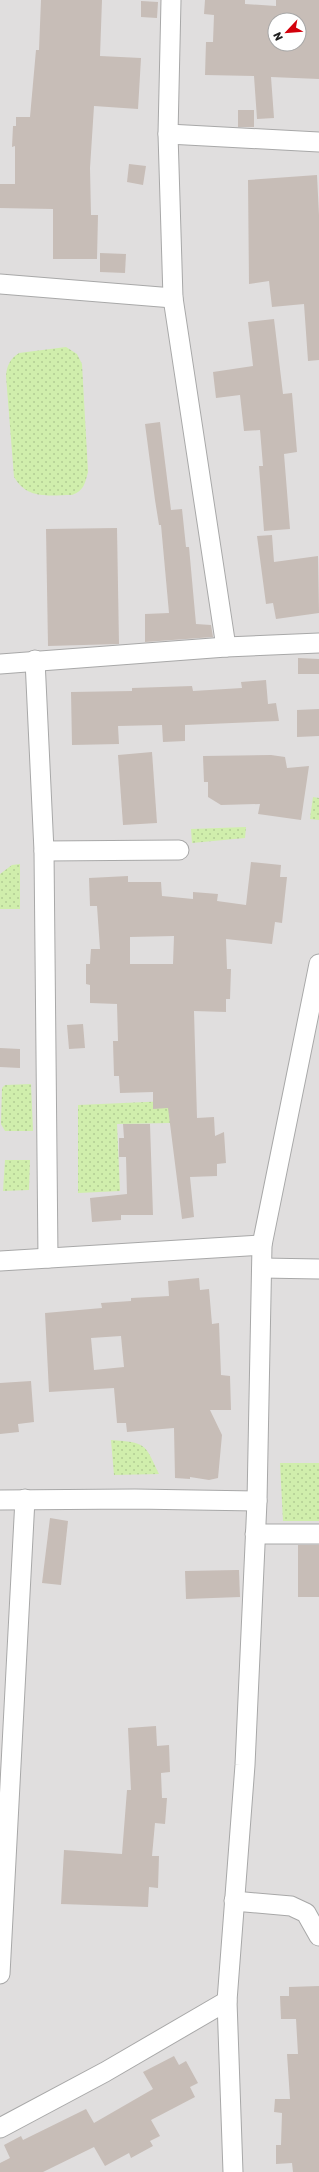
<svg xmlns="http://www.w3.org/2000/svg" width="319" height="2172" viewBox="0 0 319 2172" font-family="Rubik,sans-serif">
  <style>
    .residential { fill: #e0dede; fill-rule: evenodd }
    .grass { fill: url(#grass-dots) }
    .building { fill: #c7bdb7; fill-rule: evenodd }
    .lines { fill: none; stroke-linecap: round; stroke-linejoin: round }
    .street-casing { stroke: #a8a8a8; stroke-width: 21 }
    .street { stroke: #fff; stroke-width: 19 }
  </style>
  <defs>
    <pattern id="grass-dots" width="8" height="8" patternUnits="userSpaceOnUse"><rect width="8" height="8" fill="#d0eeac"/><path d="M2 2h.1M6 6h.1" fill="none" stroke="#b2cc94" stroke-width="1.8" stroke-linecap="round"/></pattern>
  </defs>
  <rect width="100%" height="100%" fill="#f2eee8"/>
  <path class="residential" d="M0 0H319V2172H0ZM275 20H299V44H275Z"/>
  <g class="grass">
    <path d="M66 347 77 354 82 364 88 472C85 483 84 491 72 495 48 495 28 500 14 477L6 376C7 365 10 359 19 353Z"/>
    <polygon points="313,797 319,798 319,820 310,819"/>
    <polygon points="246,827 245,838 192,843 191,829"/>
    <polygon points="20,864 20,909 0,909 0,874 12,865"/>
    <polygon points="31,1084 33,1131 5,1131 1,1124 2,1088 5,1085"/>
    <polygon points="169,1101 170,1123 117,1124 120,1191 78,1193 78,1105"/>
    <polygon points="5,1160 30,1160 29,1190 3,1191"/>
    <path d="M111 1440C146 1443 144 1442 159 1474L114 1475Z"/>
    <polygon points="280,1463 319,1463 319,1521 283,1521"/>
  </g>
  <g class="building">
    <polygon points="41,0 102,0 100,56 141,58 138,109 94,106 90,168 91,215 98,215 97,259 53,259 53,209 0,208 0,184 15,184 15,146 12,147 13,126 16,126 16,117 30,117 36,50 39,50"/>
    <path d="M205 0H245V4L276 6V0H319V79L271 77 274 118 257 119 254 76 205 75 206 42H213L214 15 204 14ZM275 20H299V44H275Z"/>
    <polygon points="141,1 158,2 157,18 141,17"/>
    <rect x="238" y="110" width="16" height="17"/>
    <polygon points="129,164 146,166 143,185 127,182"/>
    <polygon points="317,175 319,215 319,360 308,361 304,304 272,307 269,281 249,284 248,180"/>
    <polygon points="100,253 126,254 125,273 100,272"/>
    <polygon points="274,319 283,394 292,393 297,452 284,454 290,529 264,531 259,466 263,466 260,430 244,431 240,395 216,398 213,372 253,366 248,322"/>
    <polygon points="160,422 171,510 182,509 186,547 189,547 196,624 211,625 213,637 145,642 145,614 169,613 161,525 159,525 155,500 145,424"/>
    <polygon points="117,528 119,644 48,646 46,529"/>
    <polygon points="272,535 274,562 318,556 319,613 276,619 273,603 266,604 257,536"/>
    <polygon points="298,658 319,659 319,674 298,674"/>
    <polygon points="266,680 268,704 276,703 279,721 185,725 185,741 163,742 162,725 118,726 119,744 72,745 71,692 132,691 132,688 192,686 193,691 242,688 241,682"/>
    <polygon points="319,709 319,736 297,737 297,710"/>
    <polygon points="152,752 157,823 123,825 118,755"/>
    <polygon points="271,755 285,757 287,768 309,766 301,820 258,814 260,804 221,805 208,797 208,782 204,782 203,756"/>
    <path d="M251 862 281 865 280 877H287L282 923 275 922 272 944 226 939 227 969H231L230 999H226V1012L194 1011 197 1118 214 1117 215 1136 224 1132 226 1163 217 1164V1176L190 1177 194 1217 182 1219 168 1108 153 1109V1092L120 1093 119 1076H114L113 1041H118L117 1004 90 1003V985L86 984V964H90L91 949H100L97 906H90L89 878 128 876V882H161L162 896 193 899V892L218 894 217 901 246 905ZM174 936 173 964H130V937Z"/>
    <polygon points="83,1024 85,1048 69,1049 67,1025"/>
    <polygon points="0,1048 20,1049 20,1068 0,1067"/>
    <polygon points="123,1124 150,1124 153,1215 121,1215 121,1220 92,1222 90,1198 127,1194 126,1157 119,1157 119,1138 124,1138"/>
    <path d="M199 1278 200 1290 209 1289 212 1324 219 1323 221 1375 230 1376 231 1410H210L222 1435 218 1478 209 1480 190 1477V1479L175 1478 174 1428 127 1432 126 1423H117L114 1388 49 1392 45 1313 102 1308 101 1303 131 1301V1298L169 1296 168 1281ZM121 1336 124 1367 94 1370 91 1338Z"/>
    <polygon points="31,1381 34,1422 18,1424 19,1432 0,1434 0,1383"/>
    <polygon points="50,1518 68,1521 61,1585 42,1583"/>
    <rect x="298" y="1545" width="21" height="52"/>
    <polygon points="237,1570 239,1570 240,1597 186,1599 185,1571"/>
    <polygon points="156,1726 157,1746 169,1745 170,1772 161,1773 162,1798 167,1798 165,1824 155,1823 152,1856 159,1856 158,1888 149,1887 148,1907 61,1904 64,1850 122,1854 127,1790 131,1790 128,1728"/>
    <polygon points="319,1986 319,2172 293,2172 292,2163 276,2164 276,2145 281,2145 282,2113 274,2112 275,2099 290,2099 287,2054 298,2054 296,2019 281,2019 280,1996 289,1996 289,1987"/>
    <polygon points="174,2056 179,2065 186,2061 198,2083 190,2087 195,2097 151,2120 160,2136 150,2141 153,2146 131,2158 129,2153 105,2166 94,2147 43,2172 0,2172 0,2163 10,2158 4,2145 21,2136 23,2140 86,2109 94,2123 153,2089 143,2072"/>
  </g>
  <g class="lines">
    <defs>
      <g id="street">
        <polyline points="171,0 168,134 173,298 226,647"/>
        <polyline points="168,134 319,142"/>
        <polyline points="0,284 173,298"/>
        <polyline points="35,660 44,851 48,1258"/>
        <polyline points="0,664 226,647 319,643"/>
        <polyline points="44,851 179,850"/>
        <polyline points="0,1261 262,1245"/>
        <polyline points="262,1268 319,1269"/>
        <polyline points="0,1500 135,1499 257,1501"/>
        <polyline points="255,1534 319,1534"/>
        <polyline points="234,1901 291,1906 306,1913 319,1936"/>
        <polyline points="0,1974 25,1499"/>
        <polyline points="0,2128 105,2072 227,2001"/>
        <polyline points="233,2172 227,2001 245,1765 257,1501 262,1245 319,964"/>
      </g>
    </defs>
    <use href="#street" class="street-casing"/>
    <use href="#street" class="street"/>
  </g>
  <g transform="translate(287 32) rotate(244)"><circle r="19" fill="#ffffff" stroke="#a6a6a6"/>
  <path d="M0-3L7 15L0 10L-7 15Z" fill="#d3000b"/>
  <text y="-6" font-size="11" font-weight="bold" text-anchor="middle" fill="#212121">N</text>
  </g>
</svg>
